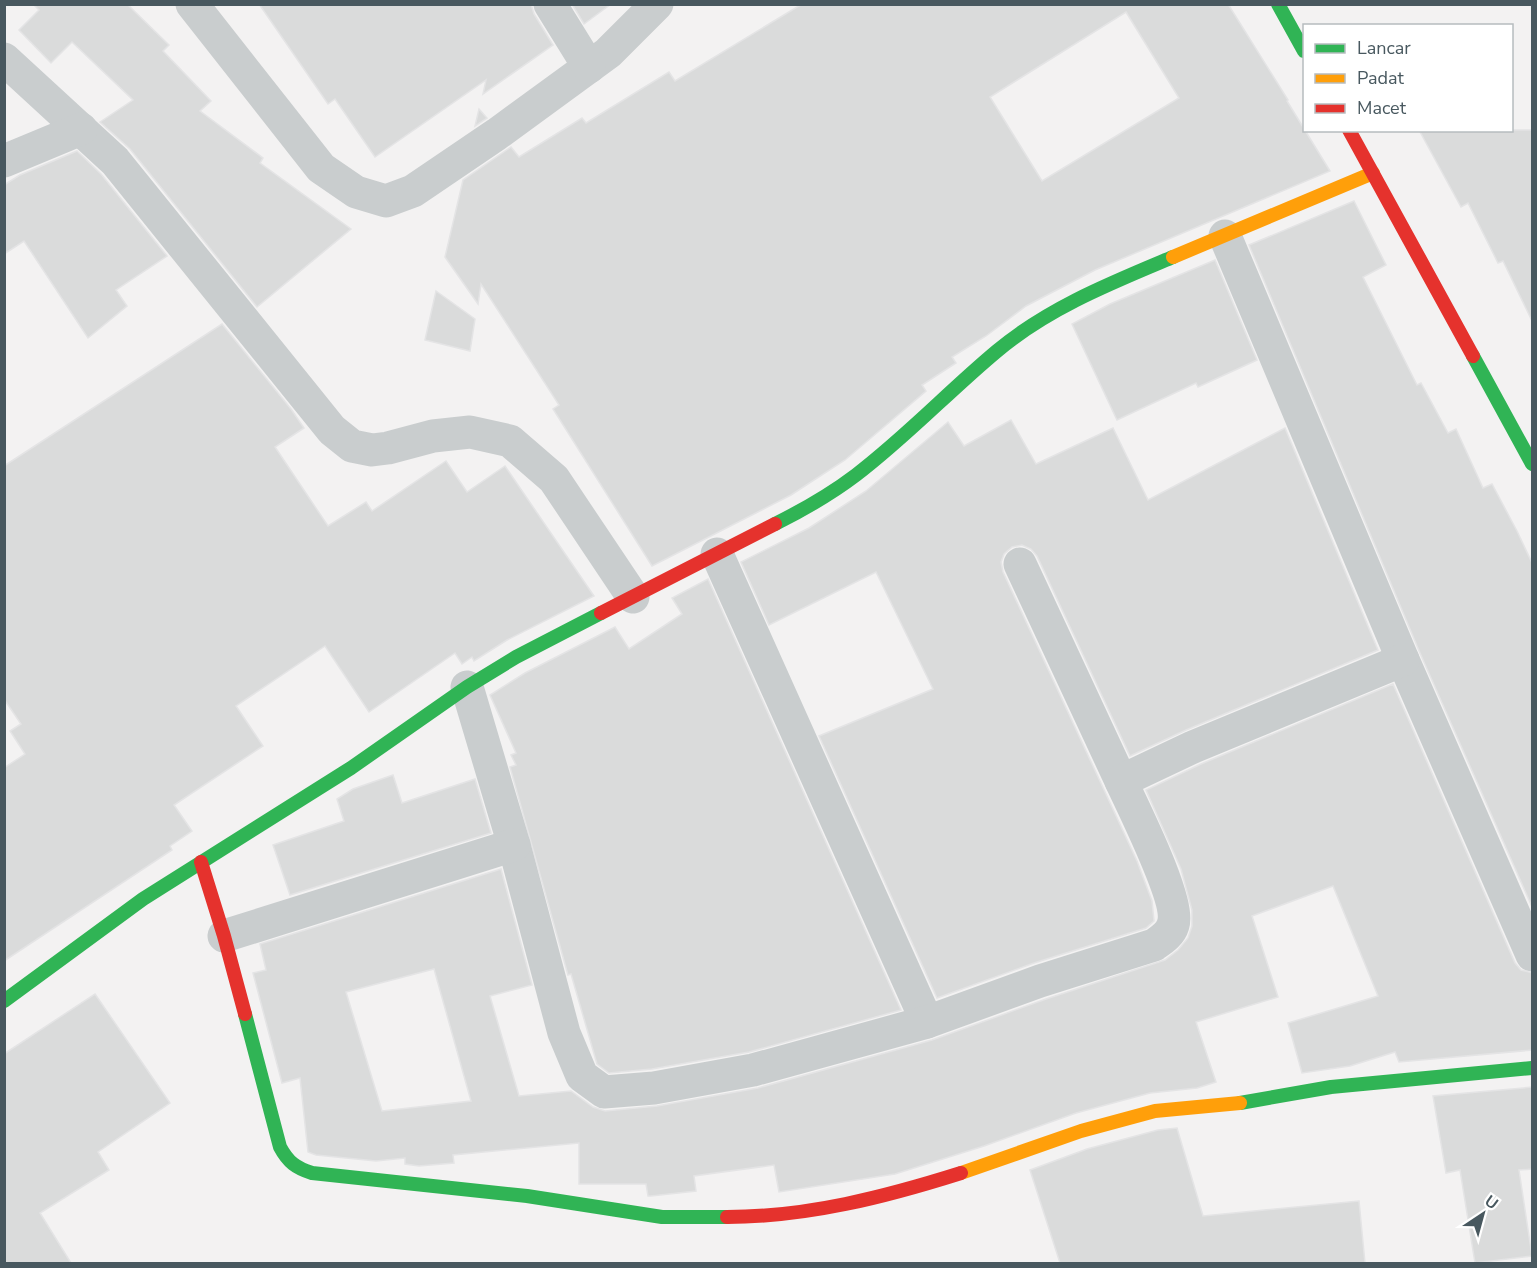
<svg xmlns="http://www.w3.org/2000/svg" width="1537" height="1268" viewBox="0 0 1537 1268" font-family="'Nunito Sans',sans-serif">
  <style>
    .building { fill: #dadbdb; stroke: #e4e4e5; stroke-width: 1.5; fill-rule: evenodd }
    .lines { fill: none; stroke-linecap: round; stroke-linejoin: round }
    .street { stroke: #c9cdce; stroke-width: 33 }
    .fast { stroke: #30b455; stroke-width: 14 }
    .slow { stroke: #ff9f0a; stroke-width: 14 }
    .jam { stroke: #e5322d; stroke-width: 14 }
  </style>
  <rect width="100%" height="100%" fill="#f3f2f2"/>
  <g class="building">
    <polygon points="33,4 127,4 169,45 163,51 211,101 200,111 263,158 260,163 351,229 257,307 130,149 100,122 133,100 72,42 51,63 19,30 39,10"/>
    <polygon points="259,4 531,4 534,14 553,45 483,94 486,80 375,157 335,99 328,104"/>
    <polygon points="572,4 611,4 584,24"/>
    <path d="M802 4H1228L1288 100 1287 101 1330 171 1095 270 1026 306 986 336 952 357 956 363 922 385 926 391 845 460 791 495 652 566 553 409 559 405 481 284 478 304 445 257 463 180 511 147 519 157 582 118 586 123 669 72 675 81ZM1126 12 1179 98 1042 181 990 97Z"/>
    <polygon points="479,109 487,118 475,126"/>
    <polygon points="1419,130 1533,130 1533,323 1503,261 1498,263 1468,203 1461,207"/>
    <polygon points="77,151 101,174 167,256 116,290 127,306 88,338 24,241 4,254 4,185 20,175"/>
    <polygon points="1354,201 1386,265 1363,277 1417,385 1421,383 1448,433 1456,429 1483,488 1492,484 1517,531 1533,565 1533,909 1420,653 1249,245"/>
    <polygon points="1215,260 1257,360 1198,387 1196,383 1117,420 1072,324 1110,304"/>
    <polygon points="436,291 475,319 470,351 425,340"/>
    <polygon points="222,324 291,409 304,428 275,447 328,526 366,502 372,511 446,461 467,492 505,466 594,596 507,640 474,661 472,657 462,664 455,653 369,712 325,646 236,706 263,746 174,805 192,831 170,846 172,850 4,961 4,768 25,754 10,731 21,724 4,699 4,466"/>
    <polygon points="1011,420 1036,464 1113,428 1148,500 1285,428 1378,650 1186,730 1130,756 1037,556 1031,549 1022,545 1012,547 1004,554 1001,562 1003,572 1137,861 1152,901 1154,921 1146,928 1034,963 937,998 819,736 933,689 876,572 769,625 741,562 809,528 866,491 948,422 964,446"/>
    <polygon points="708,579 901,1010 749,1052 652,1069 609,1073 597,1064 571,974 568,975 510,767 516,765 511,755 516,753 490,695 525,673 615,627 629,649 682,614 672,598"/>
    <path d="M1393 684 1515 963 1521 970 1533 973V1050L1399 1062 1395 1052 1350 1066 1302 1073 1288 1023 1378 996 1333 886 1252 916 1278 997 1196 1022 1216 1082 1197 1088 1150 1093 1076 1113 984 1146 895 1174 779 1192 774 1165 694 1176 696 1191 651 1196H648L646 1184H579V1143L453 1155 454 1163 419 1166 405 1164V1158L376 1161 316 1155 308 1152 300 1078 282 1083 253 973 266 970 260 944 501 869 532 985 490 996 519 1096 571 1091 593 1107 605 1111 657 1106 758 1088 932 1040 1046 999 1165 960 1178 950 1188 938 1192 926V910L1181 869 1146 790 1201 764ZM434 969 471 1101 382 1111 346 992Z"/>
    <polygon points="393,775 402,803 475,779 491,833 290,895 273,845 344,821 337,799 353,789"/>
    <polygon points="95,994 170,1103 98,1152 109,1170 40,1213 71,1263 4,1263 4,1054"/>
    <polygon points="1533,1087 1533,1169 1519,1170 1532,1256 1475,1263 1460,1170 1446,1173 1433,1096"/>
    <polygon points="1177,1128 1203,1216 1359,1201 1365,1263 1060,1263 1030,1170 1087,1149 1158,1130"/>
  </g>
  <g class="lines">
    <g class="street">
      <polyline points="192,4 321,168 356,192 386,201 413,191 497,134 608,53 657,4"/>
      <polyline points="550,4 589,67"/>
      <polyline points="4,59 115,161 332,430 352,446 372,450 388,448 433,436 470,432 510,441 554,479 633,597"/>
      <polyline points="4,161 81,129"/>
      <polyline points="1225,236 1403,660 1532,955"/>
      <polyline points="717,554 927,1022"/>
      <polyline points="1020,564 1121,781"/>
      <path d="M467 687 514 845 564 1033 582 1076 604 1092 654 1088 753 1070 927 1022 1040 981 1154 945C1161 940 1170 935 1173 925 1181 902 1133 807 1121 781L1193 747 1403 660"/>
      <polyline points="224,936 514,845"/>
    </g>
    <g class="fast">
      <polyline points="1278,4 1304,51"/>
      <polyline points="1473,356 1532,464"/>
      <path d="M775 524C803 510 831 494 856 475 906 437 949 391 997 351 1048 308 1111 283 1173 257"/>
      <polyline points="4,1001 143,899 351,768 467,687 516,657 601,613"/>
      <path d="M245 1014 280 1147C288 1162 296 1168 312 1173L527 1196 662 1217H727"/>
      <polyline points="1240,1103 1331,1087 1532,1068"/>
    </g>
    <g class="slow">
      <polyline points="1173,257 1373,173"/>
      <polyline points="961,1173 1081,1131 1155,1111 1240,1103"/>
    </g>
    <g class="jam">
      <polyline points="1349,130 1473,356"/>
      <polyline points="601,613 775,524"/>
      <polyline points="201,862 224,936 245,1014"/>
      <path d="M727 1217C807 1217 885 1197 961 1173"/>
    </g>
  </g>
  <rect width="1537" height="1268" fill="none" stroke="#48585f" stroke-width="12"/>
  <rect x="1303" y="24" width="210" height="108" fill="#ffffff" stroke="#b6bcbf" stroke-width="1.5"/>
  <rect x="1315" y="44" width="30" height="9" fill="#30b455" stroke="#b6bcbf" stroke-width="1.5"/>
  <text x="1357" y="54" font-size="18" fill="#48585f">Lancar</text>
  <rect x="1315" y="74" width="30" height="9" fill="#ff9f0a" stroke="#b6bcbf" stroke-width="1.5"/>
  <text x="1357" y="84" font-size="18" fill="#48585f">Padat</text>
  <rect x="1315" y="104" width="30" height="9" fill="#e5322d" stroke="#b6bcbf" stroke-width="1.5"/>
  <text x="1357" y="114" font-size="18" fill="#48585f">Macet</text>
  <g transform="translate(1483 1214) rotate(36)" stroke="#ffffff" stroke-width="4.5" paint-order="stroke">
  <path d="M0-4.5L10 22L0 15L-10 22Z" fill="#48585f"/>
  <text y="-9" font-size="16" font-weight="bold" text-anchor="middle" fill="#48585f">U</text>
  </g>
</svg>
